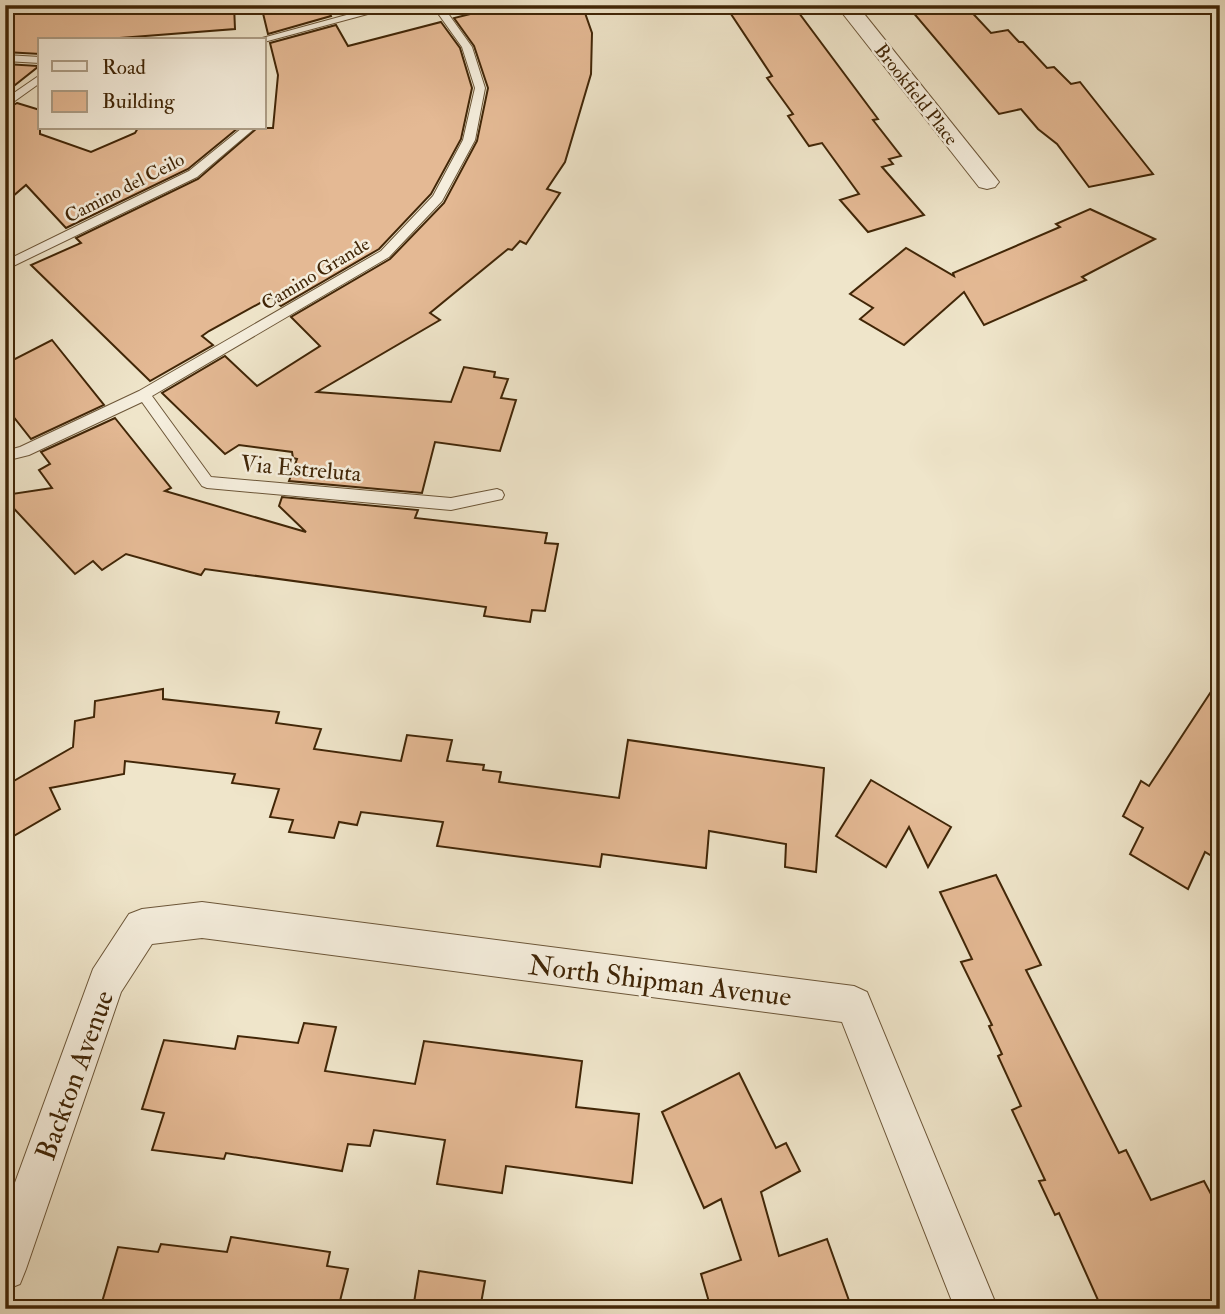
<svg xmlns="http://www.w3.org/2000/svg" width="1225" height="1314" viewBox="0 0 1225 1314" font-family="'IM FELL Double Pica',serif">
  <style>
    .building { fill: #e4b994; stroke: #412607; stroke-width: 2 }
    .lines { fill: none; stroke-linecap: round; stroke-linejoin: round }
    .lane-casing { stroke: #6c5638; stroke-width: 2 }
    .street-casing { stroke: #6c5638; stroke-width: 2 }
    .lane { fill: #f5eedd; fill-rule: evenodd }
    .street { fill: #f5eedd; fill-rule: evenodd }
    .labels { text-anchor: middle; stroke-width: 5; stroke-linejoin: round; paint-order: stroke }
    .far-street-label { font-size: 19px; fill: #412607; stroke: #f5eedd }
    .street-label { font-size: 23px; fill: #412607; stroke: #f5eedd }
    .near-street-label { font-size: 28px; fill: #412607; stroke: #f5eedd }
  </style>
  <rect width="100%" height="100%" fill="#efe5ca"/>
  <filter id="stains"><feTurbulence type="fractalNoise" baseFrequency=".00286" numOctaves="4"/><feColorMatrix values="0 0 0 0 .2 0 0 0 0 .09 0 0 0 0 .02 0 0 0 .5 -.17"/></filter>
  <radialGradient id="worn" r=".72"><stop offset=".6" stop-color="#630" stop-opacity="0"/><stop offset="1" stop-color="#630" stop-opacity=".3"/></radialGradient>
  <g class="building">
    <polygon points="5,5 234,5 235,29 94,40 40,40 40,54 5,52"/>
    <polygon points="261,5 326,5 331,16 268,34"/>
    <polygon points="469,5 579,5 585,13 592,33 591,74 565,162 547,189 560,193 526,244 520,241 512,250 508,249 430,313 440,320 317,392 451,402 464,367 495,372 494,377 508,379 501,398 516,400 500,451 435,442 422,493 289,481 297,459 293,458 292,452 239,445 225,454 162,393 225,356 257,386 320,346 291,317 390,259 444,203 477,141 488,88 474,46 454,18 474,13"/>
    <polygon points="725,5 793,5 878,119 873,120 901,156 889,159 893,164 882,167 924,215 868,232 840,200 859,194 822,143 809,146 788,116 793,114 767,78 772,76"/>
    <polygon points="938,5 965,5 991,33 1008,30 1019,42 1023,42 1047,68 1054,67 1071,84 1080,82 1153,174 1089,187 1057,144 1038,129 1021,109 999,114 911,10"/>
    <polygon points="441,22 460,48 472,88 461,139 431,194 379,249 281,306 271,297 209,331 202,336 213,345 150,381 31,265 81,243 76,238 198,179 257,128 273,128 278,75 270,43 336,25 348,46"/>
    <polygon points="5,64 39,66 5,93"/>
    <polygon points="17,103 40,110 40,134 91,152 135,133 138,128 238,128 188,169 66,228 26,185 5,203 5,110"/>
    <polygon points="1090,209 1155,239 1082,277 1086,280 984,325 964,292 904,345 860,319 873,308 850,294 906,248 954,276 953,273 1060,227 1056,224"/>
    <polygon points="52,340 104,405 31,439 5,406 5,364"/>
    <polygon points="115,418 171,488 165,491 306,532 279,506 282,497 418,510 415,518 547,533 545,543 558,544 545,611 532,610 530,622 484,616 486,607 205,569 201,575 126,554 102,570 93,561 75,574 5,499 5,495 52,488 39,470 50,464 41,452"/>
    <polygon points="1220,678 1220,861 1205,852 1188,889 1130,854 1143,828 1123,816 1141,781 1149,786"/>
    <polygon points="163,689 163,699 279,712 276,723 321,729 314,749 401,761 407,735 452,740 447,761 484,765 483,770 501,772 499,782 619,798 628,740 824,768 816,872 785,867 786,844 709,831 706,868 602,854 600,867 437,846 443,822 361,812 357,825 339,822 334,838 289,832 293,820 270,817 279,789 232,783 235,774 125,761 124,774 50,788 60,809 5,841 5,786 73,747 75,721 94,717 95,701"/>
    <polygon points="871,780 951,827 928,867 909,827 886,867 836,836"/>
    <polygon points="996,875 1041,965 1026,970 1119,1153 1126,1150 1151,1200 1204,1181 1220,1211 1220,1309 1102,1309 1059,1213 1055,1215 1039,1181 1045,1180 1012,1110 1021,1106 998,1056 1002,1054 989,1026 992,1025 961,962 972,959 940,892"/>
    <polygon points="304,1023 336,1027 325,1071 415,1084 424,1041 582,1061 576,1107 639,1114 632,1183 506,1166 502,1193 437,1184 445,1140 374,1130 370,1146 348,1144 342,1171 226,1153 224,1159 152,1150 164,1113 142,1109 164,1040 235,1049 238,1036 298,1043"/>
    <polygon points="739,1073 776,1148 786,1143 800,1171 761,1192 779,1256 827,1239 852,1309 711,1309 701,1274 741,1260 721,1199 704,1208 662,1112"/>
    <polygon points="231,1237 330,1252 327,1266 348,1269 338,1309 100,1309 118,1247 158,1252 161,1244 227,1252"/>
    <polygon points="419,1271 485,1281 480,1309 413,1309"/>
  </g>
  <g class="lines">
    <defs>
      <g id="lane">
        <polygon points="383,5 401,5 264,42 255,40"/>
        <polygon points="432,5 442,5 472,47 485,88 475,140 442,201 389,257 152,396 211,477 451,498 497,489 502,491 504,495 502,499 451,510 207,488 202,486 142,402 29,455 5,461 5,451 20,447 139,391 381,251 433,196 463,140 475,88 462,47"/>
        <polygon points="5,55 40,57 40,63 5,61"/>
        <polygon points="40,75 40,83 5,108 5,99"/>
        <polygon points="242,128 255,128 197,177 5,270 5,261 189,171"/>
      </g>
      <g id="street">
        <polygon points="836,5 857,5 995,177 999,182 995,187 987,189 979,187"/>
        <polygon points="202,902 854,986 867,992 998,1309 955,1309 842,1022 202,938 152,944 121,992 26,1269 20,1284 5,1290 5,1210 93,969 129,914 142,909"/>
      </g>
    </defs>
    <use href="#lane" class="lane-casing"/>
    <use href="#street" class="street-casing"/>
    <use href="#lane" class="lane"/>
    <use href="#street" class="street"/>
  </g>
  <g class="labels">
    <g class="far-street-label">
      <text transform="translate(917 94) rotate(52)" y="7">Brookfield Place</text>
      <text transform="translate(124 187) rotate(-27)" y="7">Camino del Ceilo</text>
      <text transform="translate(315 273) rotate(-31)" y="7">Camino Grande</text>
    </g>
    <g class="street-label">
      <text transform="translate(301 468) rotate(5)" y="8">Via Estreluta</text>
    </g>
    <g class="near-street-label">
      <text transform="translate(660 980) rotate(7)" y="10">North Shipman Avenue</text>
      <text transform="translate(74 1075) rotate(-70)" y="10">Backton Avenue</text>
    </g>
  </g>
  <rect width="1225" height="1314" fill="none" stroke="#efe5ca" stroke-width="28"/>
  <rect x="7" y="7" width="1211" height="1300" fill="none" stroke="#412607" stroke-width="3.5"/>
  <rect x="14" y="14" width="1197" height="1286" fill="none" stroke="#412607" stroke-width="2"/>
  <rect x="38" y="38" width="228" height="91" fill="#f5eedd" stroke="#ad9e87" stroke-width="2"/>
  <rect x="52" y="61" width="35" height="10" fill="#f5eedd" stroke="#ad9e87" stroke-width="2"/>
  <text x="102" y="74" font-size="21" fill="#412607">Road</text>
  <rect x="52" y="91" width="35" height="21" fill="#e4b994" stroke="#ad9e87" stroke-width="2"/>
  <text x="102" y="108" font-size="21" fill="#412607">Building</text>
  <rect width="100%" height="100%" filter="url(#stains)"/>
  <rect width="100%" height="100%" fill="url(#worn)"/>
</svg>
